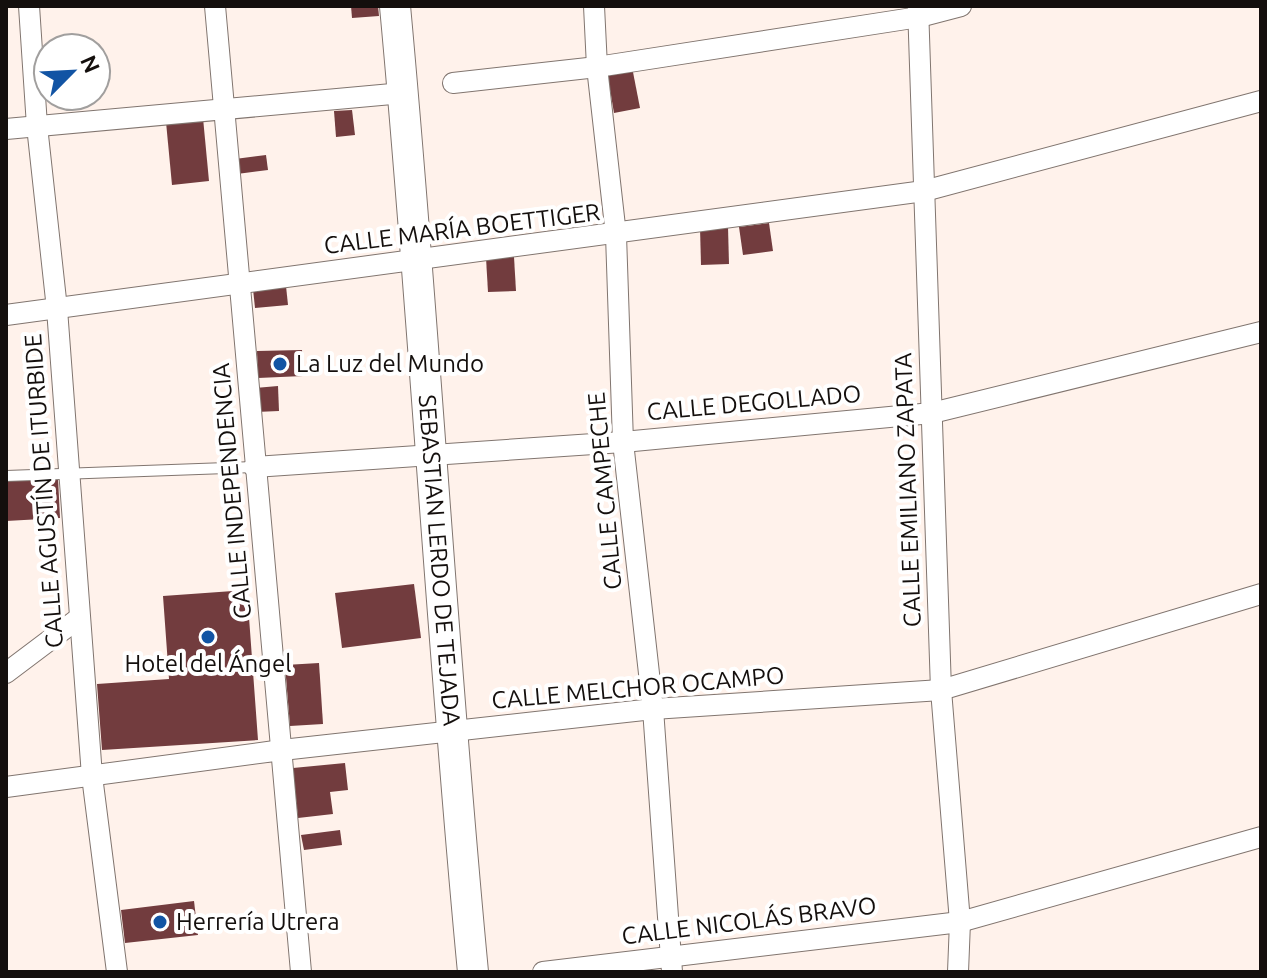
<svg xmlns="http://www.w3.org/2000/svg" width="1267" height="978" viewBox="0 0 1267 978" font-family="Ubuntu,sans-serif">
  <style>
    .building { fill: #723c3e }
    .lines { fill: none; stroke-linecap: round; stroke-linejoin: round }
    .service-casing { stroke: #81756f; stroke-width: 12 }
    .minor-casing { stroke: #81756f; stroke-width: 22 }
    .secondary-casing { stroke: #81756f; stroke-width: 32 }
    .service { stroke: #fff; stroke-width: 10 }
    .minor { stroke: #fff; stroke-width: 20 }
    .secondary { stroke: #fff; stroke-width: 30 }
    .poi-dot { fill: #1254a4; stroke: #fff; stroke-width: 3 }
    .labels { text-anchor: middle; stroke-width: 8; stroke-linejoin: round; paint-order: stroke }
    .street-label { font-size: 24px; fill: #140f0d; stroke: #fff }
    .poi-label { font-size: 24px; fill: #140f0d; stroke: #fff; text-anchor: start }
  </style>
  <rect width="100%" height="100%" fill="#fff2eb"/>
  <g class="building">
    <polygon points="351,6 378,6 379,16 352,18"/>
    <polygon points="632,67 640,108 614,113 607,72"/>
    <polygon points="352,110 355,135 336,137 334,111"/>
    <polygon points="203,118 209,181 172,185 166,122"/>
    <polygon points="266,155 268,170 237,174 235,159"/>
    <polygon points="769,223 773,251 743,255 739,227"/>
    <polygon points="700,227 728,227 729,264 701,265"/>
    <polygon points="514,257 516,291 488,292 486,258"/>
    <polygon points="286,286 288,305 255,308 253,289"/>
    <polygon points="302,350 303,376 258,378 257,351"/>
    <polygon points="278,386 279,411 256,412 255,388"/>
    <polygon points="58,478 60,518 6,521 6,480"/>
    <polygon points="414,584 421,638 342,648 335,593"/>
    <polygon points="247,590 258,740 102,750 97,684 169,679 163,596"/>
    <polygon points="319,663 323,724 290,726 285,665"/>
    <polygon points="345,763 348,790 330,792 333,814 298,818 293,768"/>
    <polygon points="340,830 342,845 304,850 301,835"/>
    <polygon points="194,901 198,935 125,943 121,910"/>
  </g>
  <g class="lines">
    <defs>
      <polyline id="service" points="6,476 254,467"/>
      <g id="minor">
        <polyline points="29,6 37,126 57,309 92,776 117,972"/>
        <polyline points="215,6 301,972"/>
        <polyline points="594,6 597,67 616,235 623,442 653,709 672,972"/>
        <polyline points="918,6 941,690 960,922 958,972"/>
        <polyline points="453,83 597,67 919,17 961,6"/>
        <polyline points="6,129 403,93"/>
        <polyline points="6,315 924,191 1261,101"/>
        <polyline points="254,467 623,442 932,413 1261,332"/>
        <polyline points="6,673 79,618"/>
        <polyline points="6,787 282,750 653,709 941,690 1261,594"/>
        <polyline points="543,972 960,922 1261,837"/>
      </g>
      <g id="secondary">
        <path id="s1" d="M395 6C425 328 442 650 473 972"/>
      </g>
    </defs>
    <use href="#service" class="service-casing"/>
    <use href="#minor" class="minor-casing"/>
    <use href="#secondary" class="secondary-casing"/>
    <use href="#service" class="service"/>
    <use href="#minor" class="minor"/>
    <use href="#secondary" class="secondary"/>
  </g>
  <g class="poi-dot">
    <circle cx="280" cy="364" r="8"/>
    <circle cx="208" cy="637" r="8"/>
    <circle cx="160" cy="922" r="8"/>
  </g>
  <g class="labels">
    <g class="street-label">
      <text transform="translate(462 229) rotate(-7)" y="8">CALLE MARÍA BOETTIGER</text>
      <text transform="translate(754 403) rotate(-5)" y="8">CALLE DEGOLLADO</text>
      <text transform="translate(908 490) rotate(-92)" y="8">CALLE EMILIANO ZAPATA</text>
      <text transform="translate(44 491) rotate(-94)" y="8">CALLE AGUSTÍN DE ITURBIDE</text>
      <text transform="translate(232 491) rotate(-95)" y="8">CALLE INDEPENDENCIA</text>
      <text transform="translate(605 491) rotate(-95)" y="8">CALLE CAMPECHE</text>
      <text dy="8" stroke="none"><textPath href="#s1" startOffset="556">SEBASTIAN LERDO DE TEJADA</textPath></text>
      <text transform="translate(638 688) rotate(-5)" y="8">CALLE MELCHOR OCAMPO</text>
      <text transform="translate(749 921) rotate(-7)" y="8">CALLE NICOLÁS BRAVO</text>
    </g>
    <g class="poi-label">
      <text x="296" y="372">La Luz del Mundo</text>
      <text x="208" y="672" text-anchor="middle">Hotel del Ángel</text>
      <text x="176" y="930">Herrería Utrera</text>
    </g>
  </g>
  <rect width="1267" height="978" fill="none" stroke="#140f0d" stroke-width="16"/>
  <g transform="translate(72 72) rotate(66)"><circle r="38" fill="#ffffff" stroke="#a19f9e" stroke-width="2"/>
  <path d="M0-6L14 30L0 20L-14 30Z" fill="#1254a4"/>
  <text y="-12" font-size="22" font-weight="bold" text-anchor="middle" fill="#140f0d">N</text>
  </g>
</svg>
